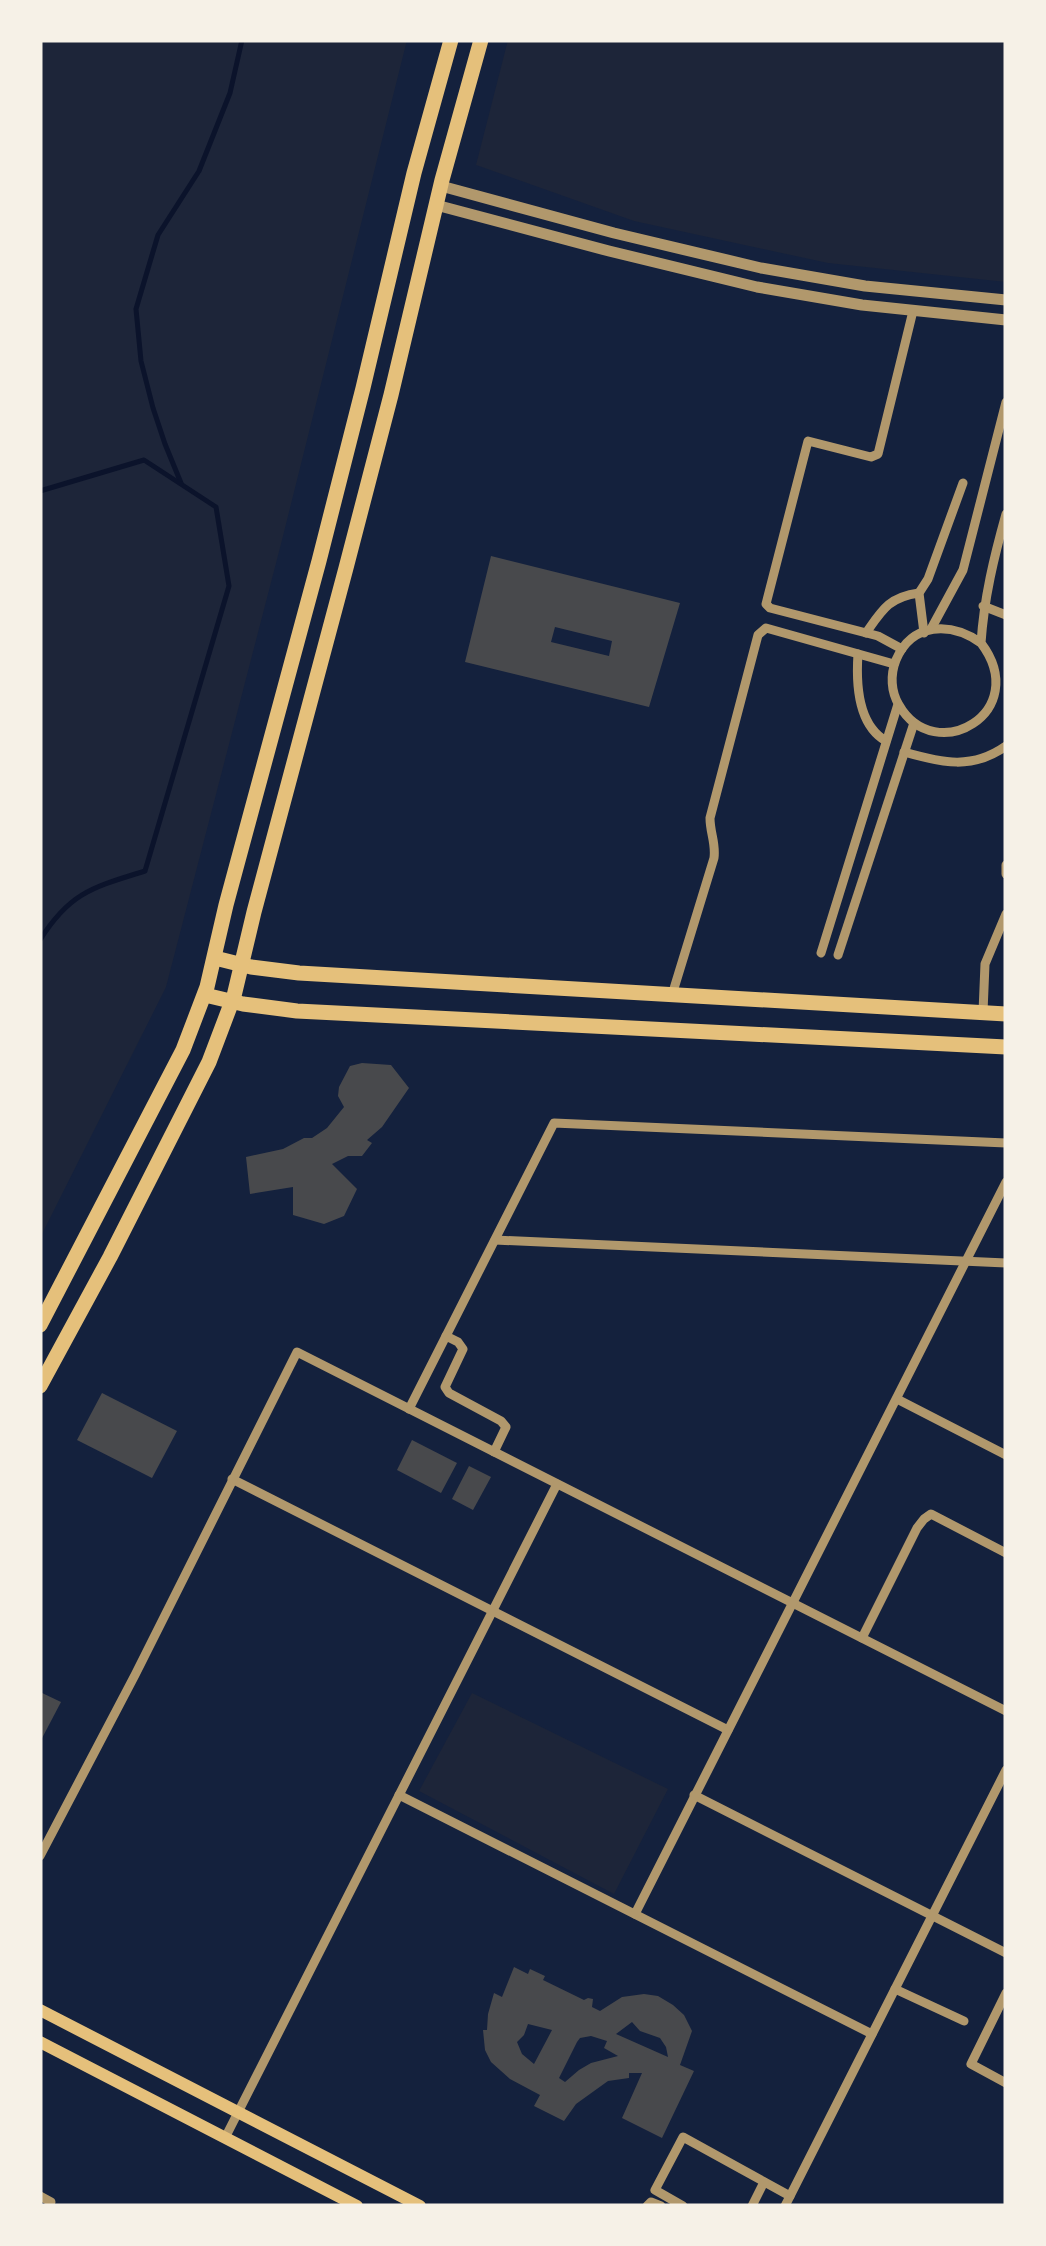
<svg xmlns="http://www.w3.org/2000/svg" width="1046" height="2246" viewBox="0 0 1046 2246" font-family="'Varela Round',sans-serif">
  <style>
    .green { fill: #1d2539 }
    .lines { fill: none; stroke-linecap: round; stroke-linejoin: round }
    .stream { stroke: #0b132b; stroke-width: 5 }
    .building { fill: #48494c; fill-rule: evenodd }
    .minor { stroke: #b1986c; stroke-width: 9 }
    .tertiary { stroke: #b1986c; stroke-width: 11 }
    .secondary { stroke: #e5c07b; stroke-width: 12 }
    .primary { stroke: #e5c07b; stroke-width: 15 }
  </style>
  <rect width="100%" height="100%" fill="#14213d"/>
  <g class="green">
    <polygon points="40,40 407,40 281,544 166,987 40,1238"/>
    <polygon points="508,40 1006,40 1006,282 828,263 634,221 476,165"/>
    <polygon points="472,1693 668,1789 614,1894 419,1791"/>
  </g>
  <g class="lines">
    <g class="stream">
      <polyline points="181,483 165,444 153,408 141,361 136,309 158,235 199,171 230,93 242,40"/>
      <path d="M40 491 144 460 216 507 229 586 145 871C94 887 70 892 40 940"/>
    </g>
  </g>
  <g class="building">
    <path d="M491 556 680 603 649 707 465 662ZM555 627 612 641 609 656 551 642Z"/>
    <polygon points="362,1063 391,1065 409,1088 382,1127 367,1140 372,1143 362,1156 348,1156 332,1164 357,1189 344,1216 324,1224 293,1215 293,1187 250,1194 246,1157 283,1149 304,1138 312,1138 327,1128 344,1107 338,1096 339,1087 350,1066"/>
    <polygon points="102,1393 177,1431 152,1478 77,1440"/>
    <polygon points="412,1440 457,1463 441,1493 397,1470"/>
    <polygon points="469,1466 491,1477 473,1510 452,1499"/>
    <polygon points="40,1692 61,1702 40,1742"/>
    <path d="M514 1967 528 1974 530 1969 545 1976 543 1980 584 2000 588 1998 593 1999 592 2007 600 2011 622 1997 644 1994 658 1996 673 2005 684 2015 692 2031 680 2065 694 2071 662 2138 622 2118 642 2073H629V2078L608 2081 576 2104 564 2121 534 2106 540 2095 510 2079 491 2062 485 2050 483 2030H487L488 2014 494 1993 502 1997ZM632 2022 640 2031 660 2038 666 2047 668 2057 616 2034ZM528 2024 552 2030 534 2064 522 2054 517 2042 524 2035ZM591 2036 607 2041 604 2048 618 2056 591 2063 579 2070 565 2082 559 2078 577 2042 580 2038Z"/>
  </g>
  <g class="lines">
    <g class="minor">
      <polyline points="983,606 1006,615"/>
      <polyline points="931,629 963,570 1006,402"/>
      <path d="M866 633C882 610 889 597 919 593"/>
      <polyline points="924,633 919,593 928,579 963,483"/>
      <path d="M981 643C951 622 912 622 896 660 890 675 891 692 899 705 935 768 1033 712 981 643 984 598 994 557 1006 514"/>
      <polyline points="902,649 878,636 770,608 766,604 808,441 871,457 878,454 913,311"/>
      <path d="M858 654C856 683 858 725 886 741"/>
      <path d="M904 752C943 763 972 770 1006 746"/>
      <polyline points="1006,865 1006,874"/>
      <polyline points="821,953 898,704"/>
      <polyline points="838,955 914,723"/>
      <path d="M672 995 714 858C716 843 710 833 710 818L758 635 766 628 894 664"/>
      <polyline points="983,1012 985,964 1006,914"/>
      <polyline points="495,1240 1006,1263"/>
      <polyline points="446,1336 458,1342 463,1349 445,1387 449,1393 501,1421 506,1427 494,1452"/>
      <polyline points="897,1399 1006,1455"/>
      <polyline points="409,1409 554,1123 1006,1143"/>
      <polyline points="232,1479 728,1730"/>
      <polyline points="862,1638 917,1528 924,1519 931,1514 1006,1553"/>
      <polyline points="399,1795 872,2034"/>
      <polyline points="694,1795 1006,1953"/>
      <polyline points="40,1856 135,1675 297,1352 1006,1711"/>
      <polyline points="635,1914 1006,1182"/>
      <polyline points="895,1989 964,2021"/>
      <polyline points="1006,1993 971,2064 1006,2083"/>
      <polyline points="225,2138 557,1484"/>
      <polyline points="40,2196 51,2202"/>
      <polyline points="647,2206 651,2202 661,2206"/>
      <polyline points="683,2206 655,2190 683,2137 790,2196"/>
      <polyline points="752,2206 764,2182"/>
      <polyline points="785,2206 1006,1770"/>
    </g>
    <g class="tertiary">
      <polyline points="441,186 614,233 761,268 865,286 1006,300"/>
      <polyline points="436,205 609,251 757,287 862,305 1006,320"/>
    </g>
    <g class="secondary">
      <polyline points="40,2010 420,2206"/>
      <polyline points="40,2042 357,2206"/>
    </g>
    <g class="primary">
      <polyline points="215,958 251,967 299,973 1006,1014"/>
      <polyline points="205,995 243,1004 297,1011 1006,1047"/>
      <polyline points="40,1325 183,1050 207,987 226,905 319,561 363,388 414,173 451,40"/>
      <polyline points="40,1386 110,1257 209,1062 234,996 254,912 346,568 391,395 442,180 481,40"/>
    </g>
  </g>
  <rect width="1046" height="2246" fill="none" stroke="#f6f1e7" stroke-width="85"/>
</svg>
